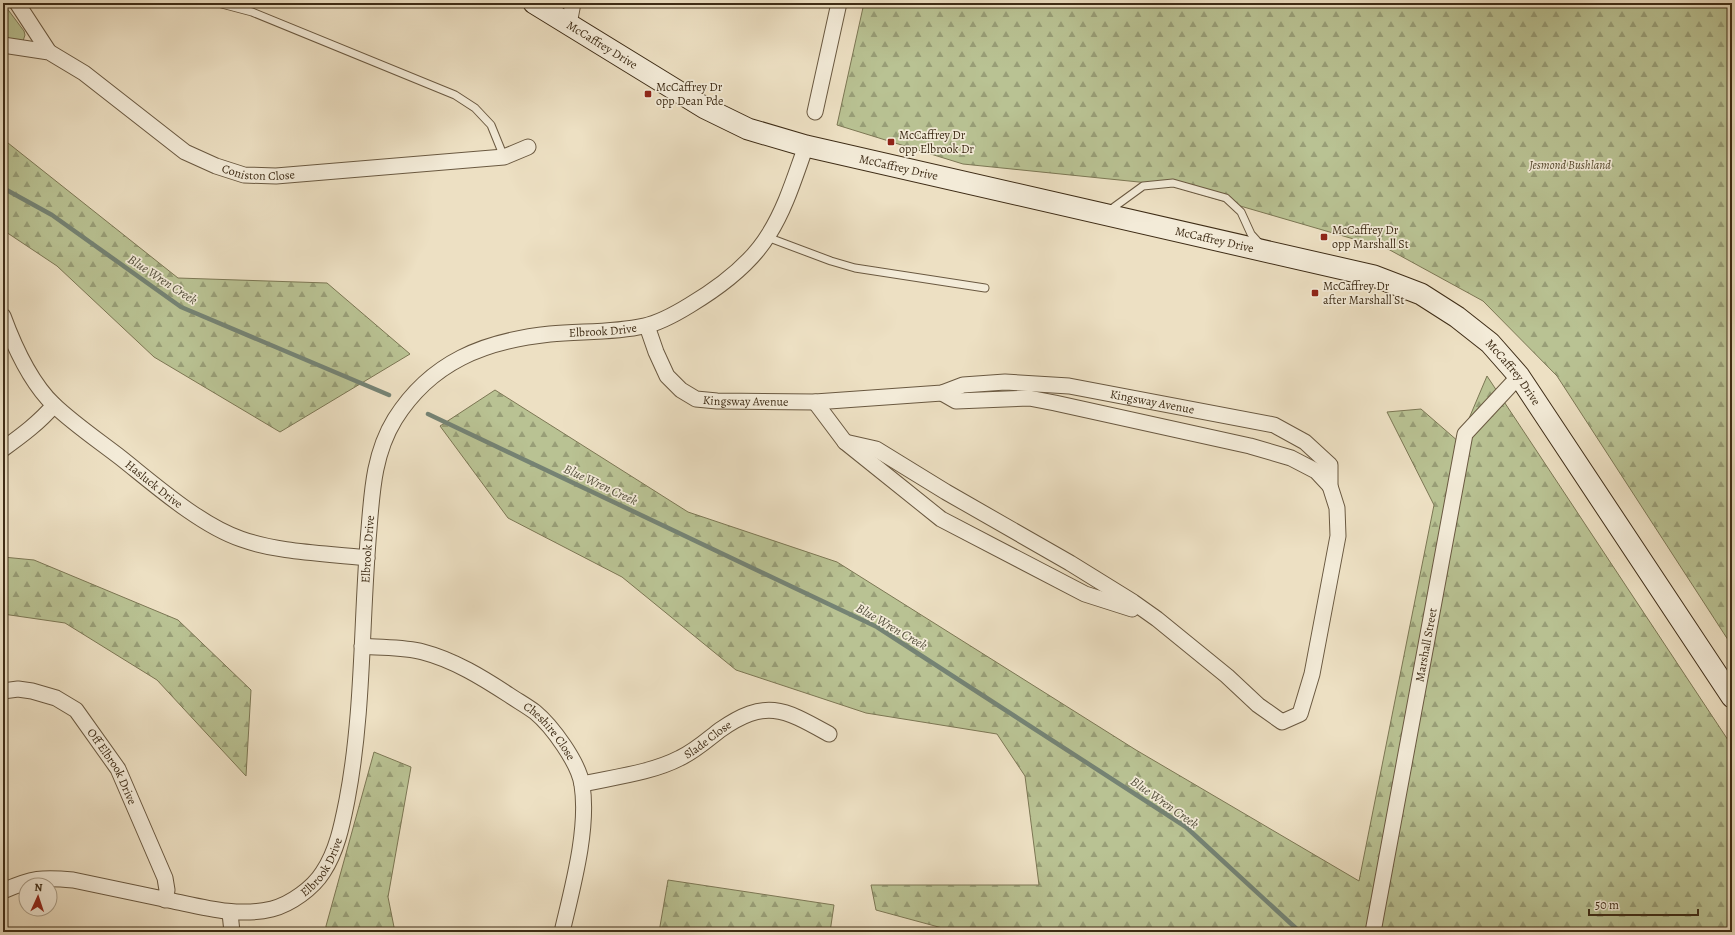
<svg xmlns="http://www.w3.org/2000/svg" width="1735" height="935" viewBox="0 0 1735 935" font-family="Alegreya,serif">
  <style>
    .green { fill: #b9c293; stroke: #7c7754 }
    .forest { fill: url(#forest-firs); stroke: #7c7754 }
    .lines { fill: none; stroke-linecap: round; stroke-linejoin: round }
    .stream { stroke: #758374; stroke-width: 4.5 }
    .service-casing { stroke: #6a5941; stroke-width: 9 }
    .minor-casing { stroke: #6a5941; stroke-width: 17 }
    .secondary-casing { stroke: #3e2c16; stroke-width: 23 }
    .service { stroke: #f3ebd8; stroke-width: 7 }
    .minor { stroke: #f3ebd8; stroke-width: 15 }
    .secondary { stroke: #f3ebd8; stroke-width: 21 }
    .poi-dot { fill: #8f2418; stroke: #f3ebd8; stroke-width: 1.5 }
    .labels { text-anchor: middle; stroke-width: 3.5; stroke-linejoin: round; paint-order: stroke }
    .street-label { font-size: 12px; fill: #3e2c16; stroke: #f3ebd8 }
    .poi-label { font-size: 12px; fill: #3e2c16; stroke: #f3ebd8; text-anchor: start }
    .park-label { font-size: 12px; font-style: italic; fill: #574a2f; stroke: #f3ebd8 }
    .water-label { font-size: 13px; font-style: italic; fill: #55503d; stroke: #f3ebd8 }
  </style>
  <defs>
    <pattern id="forest-firs" width="22" height="20" patternUnits="userSpaceOnUse"><rect width="22" height="20" fill="#b9c293"/><path d="M5 1l3.5 6h-7zM16 11l3.5 6h-7z" fill="#989e77"/></pattern>
  </defs>
  <rect width="100%" height="100%" fill="#ede0c3"/>
  <filter id="stains"><feTurbulence type="fractalNoise" baseFrequency=".005" numOctaves="4"/><feColorMatrix values="0 0 0 0 .2 0 0 0 0 .09 0 0 0 0 .02 0 0 0 .5 -.17"/></filter>
  <radialGradient id="worn" r=".72"><stop offset=".6" stop-color="#630" stop-opacity="0"/><stop offset="1" stop-color="#630" stop-opacity=".3"/></radialGradient>
  <polygon class="green" points="3,3 24,31 25,35 23,41 3,39"/>
  <g class="forest">
    <polygon points="864,3 1732,3 1732,646 1557,376 1483,301 1388,249 1168,185 963,164 837,125"/>
    <polygon points="3,139 178,278 327,283 410,354 280,432 154,357 57,266 3,230"/>
    <polygon points="1487,376 1732,746 1732,932 957,932 876,910 871,885 1039,885 1025,776 997,734 866,713 736,670 622,577 508,518 440,426 495,390 688,512 837,562 1136,750 1359,881 1434,505 1387,412 1421,409 1459,442"/>
    <polygon points="3,557 34,560 178,620 251,690 246,776 157,680 65,623 3,614"/>
    <polygon points="374,752 411,767 388,897 395,932 326,932 326,926"/>
    <polygon points="668,880 834,905 830,932 659,932"/>
  </g>
  <g class="lines">
    <g class="stream">
      <polyline points="3,188 52,215 181,307 389,395"/>
      <polyline points="428,414 877,627 1186,827 1300,932"/>
    </g>
    <defs>
      <g id="service">
        <polyline points="218,3 252,12 455,95 475,108 491,125 504,157"/>
        <polyline points="1110,210 1143,186 1173,183 1226,198 1241,212 1251,234 1260,244"/>
        <polyline points="767,237 831,261 855,268 985,288"/>
      </g>
      <g id="minor">
        <polyline points="17,3 49,52"/>
        <polyline points="569,24 573,3"/>
        <path id="s1" d="M3 45 49 52 84 73 185 152 216 166 244 175 276 176 504 157 528 147"/>
        <polyline points="815,112 839,3"/>
        <path id="s2" d="M3 316C14 346 30 382 54 405 74 424 99 441 121 458 155 485 200 525 241 539 280 553 325 553 367 558"/>
        <path id="s3" d="M647 326 656 352 667 376 681 390 696 399 717 401 815 402 942 393 963 385 1005 382 1069 386 1274 425 1305 442 1330 465V486L1337 508 1338 536 1312 674 1300 714 1282 722 1258 705 1227 676 1157 619 1133 602 1070 563 946 492 876 449 845 442"/>
        <polyline points="942,393 956,401 1029,398 1055,403 1250,446 1291,458 1316,471 1330,486"/>
        <polyline points="815,402 845,442 941,519 1085,594 1132,609"/>
        <path d="M3 449C21 436 40 422 54 405"/>
        <path id="s4" d="M362 646C382 648 404 647 423 652 454 660 483 678 509 695 518 701 527 706 535 712 552 726 579 763 582 785 589 829 572 889 562 932"/>
        <path id="s5" d="M3 691 18 689 32 691 56 698 76 710 118 769 165 878 167 890 165 900"/>
        <path id="s6" d="M582 784C614 777 651 773 680 758 695 751 707 740 720 730 766 698 784 709 829 734"/>
        <path id="s7" d="M3 891C32 878 42 877 73 880 106 887 139 894 173 901 206 908 239 917 272 909 291 904 313 888 323 872 337 851 342 825 347 800 364 711 361 619 369 529 372 491 374 453 395 419 431 362 484 341 550 334 581 331 613 333 644 326 660 323 677 313 690 305 720 287 751 264 769 234 786 207 795 176 806 146"/>
        <polyline points="230,913 232,932"/>
        <path id="s8" d="M1373 932 1465 434 1519 376"/>
      </g>
      <g id="secondary">
        <path id="s9" d="M534 3 705 108 748 129 806 146 1374 276 1421 294 1457 317 1490 343 1519 376 1732 697"/>
      </g>
    </defs>
    <use href="#service" class="service-casing"/>
    <use href="#minor" class="minor-casing"/>
    <use href="#secondary" class="secondary-casing"/>
    <use href="#service" class="service"/>
    <use href="#minor" class="minor"/>
    <use href="#secondary" class="secondary"/>
  </g>
  <g class="poi-dot">
    <rect x="644" y="90" width="8" height="8" rx="2"/>
    <rect x="887" y="138" width="8" height="8" rx="2"/>
    <rect x="1320" y="233" width="8" height="8" rx="2"/>
    <rect x="1311" y="289" width="8" height="8" rx="2"/>
  </g>
  <g class="labels">
    <g class="street-label">
      <text dy="4" stroke="none"><textPath href="#s9" startOffset="80">McCaffrey Drive</textPath></text>
      <text dy="4" stroke="none"><textPath href="#s9" startOffset="404">McCaffrey Drive</textPath></text>
      <text dy="4" stroke="none"><textPath href="#s1" startOffset="293">Coniston Close</textPath></text>
      <text dy="4" stroke="none"><textPath href="#s9" startOffset="728">McCaffrey Drive</textPath></text>
      <text dy="4" stroke="none"><textPath href="#s7" startOffset="1038">Elbrook Drive</textPath></text>
      <text dy="4" stroke="none"><textPath href="#s9" startOffset="1064">McCaffrey Drive</textPath></text>
      <text dy="4" stroke="none"><textPath href="#s3" startOffset="141">Kingsway Avenue</textPath></text>
      <text dy="4" stroke="none"><textPath href="#s3" startOffset="551">Kingsway Avenue</textPath></text>
      <text dy="4" stroke="none"><textPath href="#s2" startOffset="231">Hasluck Drive</textPath></text>
      <text dy="4" stroke="none"><textPath href="#s7" startOffset="667">Elbrook Drive</textPath></text>
      <text dy="4" stroke="none"><textPath href="#s8" startOffset="292">Marshall Street</textPath></text>
      <text dy="4" stroke="none"><textPath href="#s4" startOffset="213">Cheshire Close</textPath></text>
      <text dy="4" stroke="none"><textPath href="#s6" startOffset="135">Slade Close</textPath></text>
      <text dy="4" stroke="none"><textPath href="#s5" startOffset="145">Off Elbrook Drive</textPath></text>
      <text dy="4" stroke="none"><textPath href="#s7" startOffset="342">Elbrook Drive</textPath></text>
    </g>
    <g class="poi-label">
      <text x="656" y="91">McCaffrey Dr<tspan x="656" dy="14">opp Dean Pde</tspan></text>
      <text x="899" y="139">McCaffrey Dr<tspan x="899" dy="14">opp Elbrook Dr</tspan></text>
      <text x="1332" y="234">McCaffrey Dr<tspan x="1332" dy="14">opp Marshall St</tspan></text>
      <text x="1323" y="290">McCaffrey Dr<tspan x="1323" dy="14">after Marshall St</tspan></text>
    </g>
    <g class="park-label">
      <text x="1570" y="169">Jesmond Bushland</text>
    </g>
    <g class="water-label">
      <text transform="translate(163 279) rotate(33)" y="5">Blue Wren Creek</text>
      <text transform="translate(601 484) rotate(25)" y="5">Blue Wren Creek</text>
      <text transform="translate(892 626) rotate(30)" y="5">Blue Wren Creek</text>
      <text transform="translate(1165 802) rotate(35)" y="5">Blue Wren Creek</text>
    </g>
  </g>
  <rect width="1735" height="935" fill="none" stroke="#ede0c3" stroke-width="16"/>
  <rect x="4" y="4" width="1727" height="927" fill="none" stroke="#3e2c16" stroke-width="2"/>
  <rect x="8" y="8" width="1719" height="919" fill="none" stroke="#3e2c16"/>
  <g transform="translate(38 897) rotate(3)"><circle r="19" fill="#f3ebd8" stroke="#ab9f8a"/>
  <path d="M0-3L7 15L0 10L-7 15Z" fill="#8f2418"/>
  <text y="-6" font-size="11" font-weight="bold" text-anchor="middle" fill="#3e2c16">N</text>
  </g>
  <path d="M1589 909v6h109v-6" fill="none" stroke="#3e2c16" stroke-width="2"/>
  <text x="1595" y="909" font-size="12" fill="#3e2c16" stroke="#f3ebd8" stroke-width="3" paint-order="stroke">50 m</text>
  <rect width="100%" height="100%" filter="url(#stains)"/>
  <rect width="100%" height="100%" fill="url(#worn)"/>
</svg>
